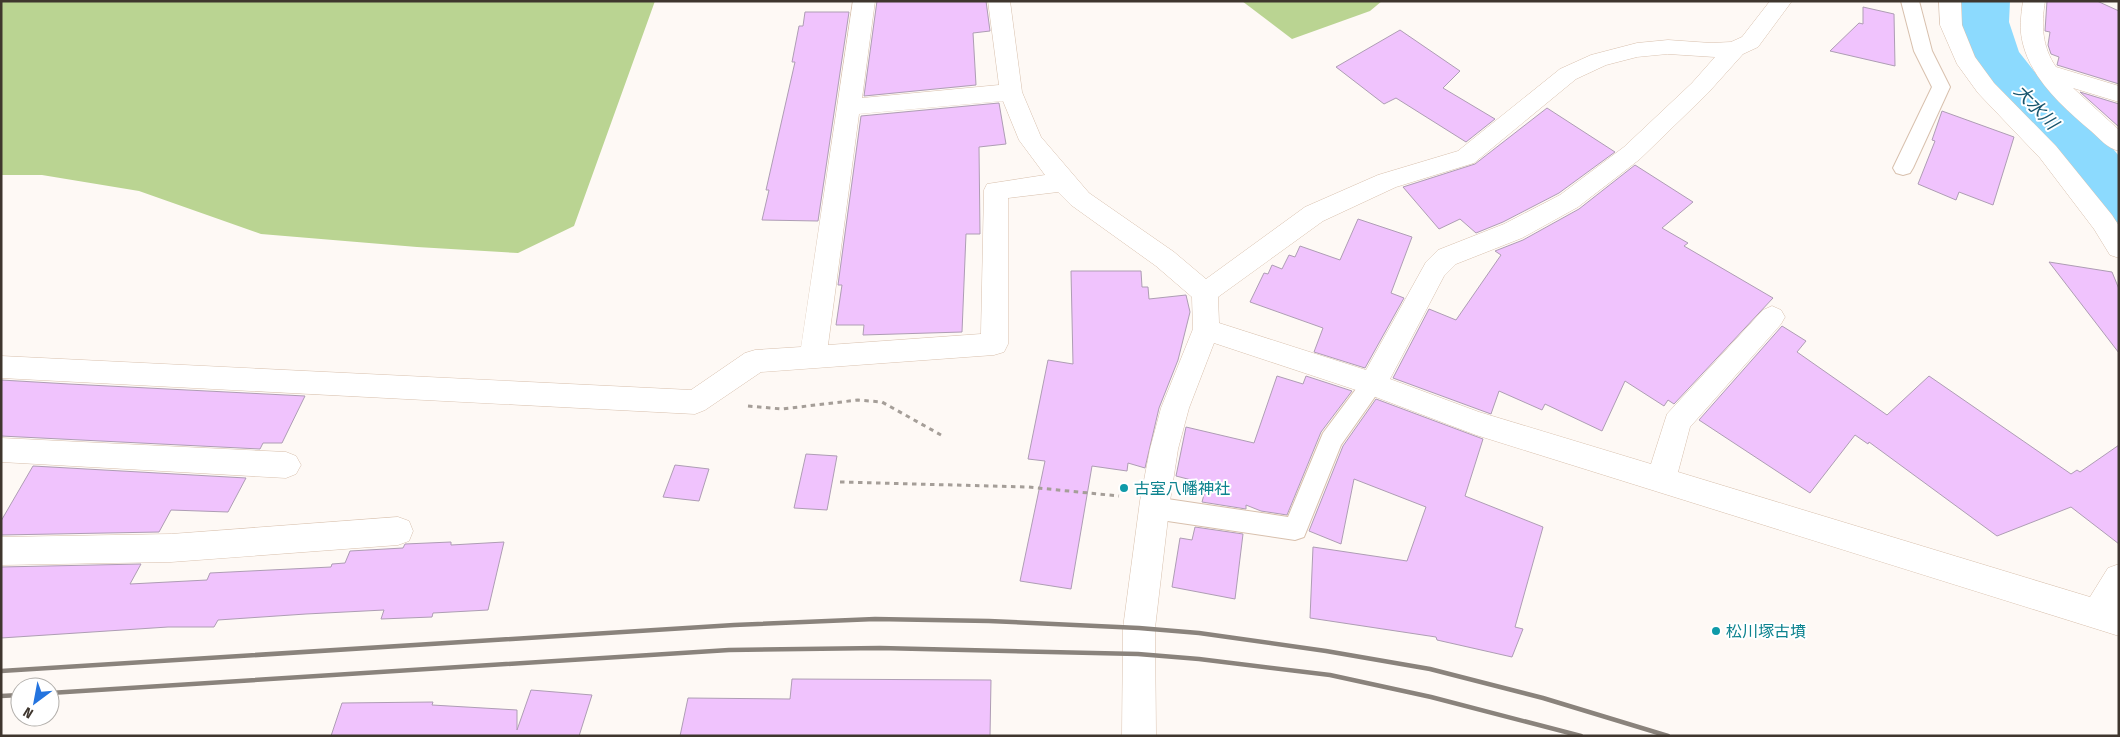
<svg xmlns="http://www.w3.org/2000/svg" width="2120" height="737" viewBox="0 0 2120 737" font-family="'Fira Sans Condensed','Noto Sans JP',sans-serif">
  <style>
    .forest { fill: #bad492 }
    .lines { fill: none; stroke-linecap: round; stroke-linejoin: round }
    .river { fill: #8cdafe; fill-rule: evenodd }
    .building { fill: #f0c3fd; stroke: #ae9db4 }
    .service-casing { stroke: #d8c0ad; stroke-width: 2 }
    .minor-casing { stroke: #d8c0ad; stroke-width: 1 }
    .path { stroke: #a59e98; stroke-width: 3; stroke-dasharray: 4.5 4.5; stroke-linecap: butt }
    .service { fill: #fff; fill-rule: evenodd }
    .minor { fill: #fff; fill-rule: evenodd }
    .rail { stroke: #8a837c; stroke-width: 4.5 }
    .culture-dot { fill: #0f9aa8; stroke: #fff; stroke-width: 2 }
    .labels { text-anchor: middle; stroke-width: 4; stroke-linejoin: round; paint-order: stroke }
    .culture-label { font-size: 16px; fill: #0d838f; stroke: #fff; text-anchor: start }
    .water-label { font-size: 18px; font-style: italic; fill: #17556e; stroke: #fff }
  </style>
  <rect width="100%" height="100%" fill="#fef9f5"/>
  <g class="forest">
    <polygon points="1,1 655,1 574,226 518,253 417,247 261,234 139,191 42,175 1,175"/>
    <polygon points="1242,1 1382,1 1370,11 1292,39"/>
  </g>
  <g class="lines">
    <polygon class="river" points="1954,1 2010,1 2009,22 2019,52 2041,80 2105,139 2119,156 2119,223 2096,217 2061,171 1999,108 1963,57 1953,22"/>
  </g>
  <g class="building">
    <polygon points="877,1 986,1 990,31 973,33 976,85 864,96"/>
    <polygon points="2047,1 2097,1 2119,11 2119,84 2057,65 2059,57 2051,54 2048,45 2050,32 2045,31"/>
    <polygon points="1863,7 1894,14 1895,66 1830,51 1859,23 1863,24"/>
    <polygon points="805,12 849,12 818,221 762,220 769,190 766,190 795,62 792,62 799,26 803,26"/>
    <polygon points="1400,30 1460,71 1443,88 1495,119 1466,142 1396,98 1384,104 1336,67"/>
    <polygon points="2080,92 2119,104 2119,127"/>
    <polygon points="999,103 1006,144 979,147 980,234 966,234 962,332 863,335 864,325 836,325 842,285 838,285 861,116"/>
    <polygon points="1547,108 1615,152 1559,193 1503,222 1476,233 1460,219 1439,229 1403,187 1475,164"/>
    <polygon points="1942,111 2014,137 1993,205 1959,192 1956,200 1918,184 1935,141 1932,140"/>
    <polygon points="1635,165 1693,202 1662,228 1688,243 1684,246 1773,298 1674,404 1668,400 1664,406 1625,381 1602,431 1545,404 1542,410 1499,391 1491,414 1393,378 1429,309 1456,320 1501,255 1495,251 1523,240 1579,209"/>
    <polygon points="1358,219 1412,237 1391,293 1404,298 1365,368 1314,352 1323,328 1250,302 1264,273 1268,274 1272,265 1282,269 1289,255 1295,257 1300,246 1340,260"/>
    <polygon points="2049,262 2112,272 2119,289 2119,353"/>
    <polygon points="1071,271 1141,271 1142,287 1148,287 1149,299 1186,295 1190,312 1178,360 1159,408 1145,468 1128,463 1127,471 1092,466 1071,589 1020,581 1045,461 1028,459 1048,360 1073,364"/>
    <polygon points="1782,326 1806,341 1797,352 1887,415 1929,376 2071,474 2077,470 2080,472 2119,445 2119,544 2071,507 1997,536 1869,442 1868,444 1855,435 1810,493 1699,420"/>
    <polygon points="1277,376 1303,384 1306,376 1352,391 1321,432 1287,515 1261,511 1246,505 1246,509 1202,502 1207,484 1176,476 1186,427 1254,443"/>
    <polygon points="1,380 69,384 305,396 282,443 263,443 260,449 1,436"/>
    <polygon points="1376,399 1483,439 1465,496 1543,527 1515,627 1523,629 1512,657 1437,640 1436,637 1310,618 1313,547 1407,561 1426,507 1354,479 1341,544 1309,531 1343,446"/>
    <polygon points="806,454 837,456 827,510 794,508"/>
    <polygon points="675,465 709,469 699,501 663,497"/>
    <polygon points="33,466 246,478 228,512 171,510 159,532 1,535 1,521"/>
    <polygon points="1195,527 1243,534 1235,599 1172,587 1180,538 1192,540"/>
    <polygon points="451,542 451,545 504,542 488,610 433,613 432,617 381,619 384,610 306,614 218,620 214,627 168,627 1,638 1,567 141,564 130,584 207,580 210,573 331,567 332,564 345,563 350,551 403,548 405,544"/>
    <polygon points="792,679 991,680 990,736 680,736 688,698 790,699"/>
    <polygon points="531,690 592,695 579,736 331,736 342,703 433,702 432,705 517,710 517,730"/>
  </g>
  <g class="lines">
    <defs>
      <g id="service">
        <polygon points="1901,1 1919,1 1932,51 1950,87 1913,168 1910,173 1903,175 1896,173 1893,168 1932,87 1914,51"/>
        <polygon points="1373,375 1381,377 1384,384 1341,445 1304,537 1295,540 1154,519 1145,516 1142,508 1145,500 1154,497 1288,517 1323,433 1365,377"/>
      </g>
      <g id="minor">
        <path d="M853 1H875L862 98 999 85 988 1H1010L1022 92 1041 137 1089 193 1174 252 1206 279 1305 207 1378 175 1458 151 1560 69 1591 55 1637 43 1668 40 1711 43 1731 42 1742 37 1770 1H1792L1758 47 1743 54 1708 93 1640 159 1578 207 1522 238 1456 264 1444 276 1390 379 1479 412 1651 464 1667 414 1763 310 1772 306 1781 310 1785 317 1781 324 1690 427 1678 472 2090 597 2108 568 2119 564V636L1476 435 1365 393 1214 343 1189 408 1178 449 1170 501 1155 628 1156 736H1122L1123 628 1140 501 1150 449 1161 408 1193 329 1192 297 1156 266 1071 205 1058 192 1008 198V344L1004 352 994 355 761 372 705 410 695 414 1 378V356L691 390 745 353 755 350 801 347ZM1668 54 1715 57 1692 83 1624 147 1560 195 1504 224 1438 250 1426 262 1366 370 1219 323 1218 297 1323 221 1396 187 1474 163 1576 79 1606 65 1637 57ZM1003 101 1019 140 1045 175 987 184 984 190 981 334 828 345 859 114Z"/>
        <polygon points="1939,1 1961,1 1962,25 1975,57 1994,83 2056,146 2112,215 2119,226 2119,258 2110,255 2094,229 2040,158 1978,93 1957,64 1940,25"/>
        <path d="M2023 1H2045C2041 25 2042 47 2056 67L2119 86V102L2073 88 2119 130V151C2107 148 2100 139 2091 131 2064 108 2032 80 2023 44 2019 29 2021 16 2023 1Z"/>
        <polygon points="1,438 286,452 296,456 301,465 296,474 286,478 1,462"/>
        <polygon points="398,517 409,521 413,531 409,541 398,545 171,562 1,565 1,537 171,534"/>
      </g>
    </defs>
    <use href="#service" class="service-casing"/>
    <use href="#minor" class="minor-casing"/>
    <g class="path">
      <polyline points="748,406 782,409 858,400 882,402 941,435"/>
      <polyline points="840,482 1028,487 1119,496"/>
    </g>
    <use href="#service" class="service"/>
    <use href="#minor" class="minor"/>
    <g class="rail">
      <polyline points="1,671 734,625 875,619 989,621 1139,628 1199,633 1326,651 1430,669 1543,698 1668,736"/>
      <polyline points="50,693 729,650 880,648 1138,654 1199,659 1330,675 1431,697 1581,736"/>
      <polyline points="1,696 20,695"/>
    </g>
  </g>
  <g class="culture-dot">
    <circle cx="1124" cy="488" r="5"/>
    <circle cx="1716" cy="631" r="5"/>
  </g>
  <g class="labels">
    <g class="culture-label">
      <text x="1134" y="494">古室八幡神社</text>
      <text x="1726" y="637">松川塚古墳</text>
    </g>
    <g class="water-label">
      <text transform="translate(2036 107) rotate(46)" y="6">大水川</text>
    </g>
  </g>
  <rect width="2120" height="737" fill="none" stroke="#3f362e" stroke-width="5"/>
  <g transform="translate(35 702) rotate(212)"><circle r="24" fill="#ffffff" stroke="#b2afab"/>
  <path d="M0-4L9 19L0 12L-9 19Z" fill="#2474df"/>
  <text y="-8" font-size="14" font-weight="bold" text-anchor="middle" fill="#3f362e">N</text>
  </g>
</svg>
